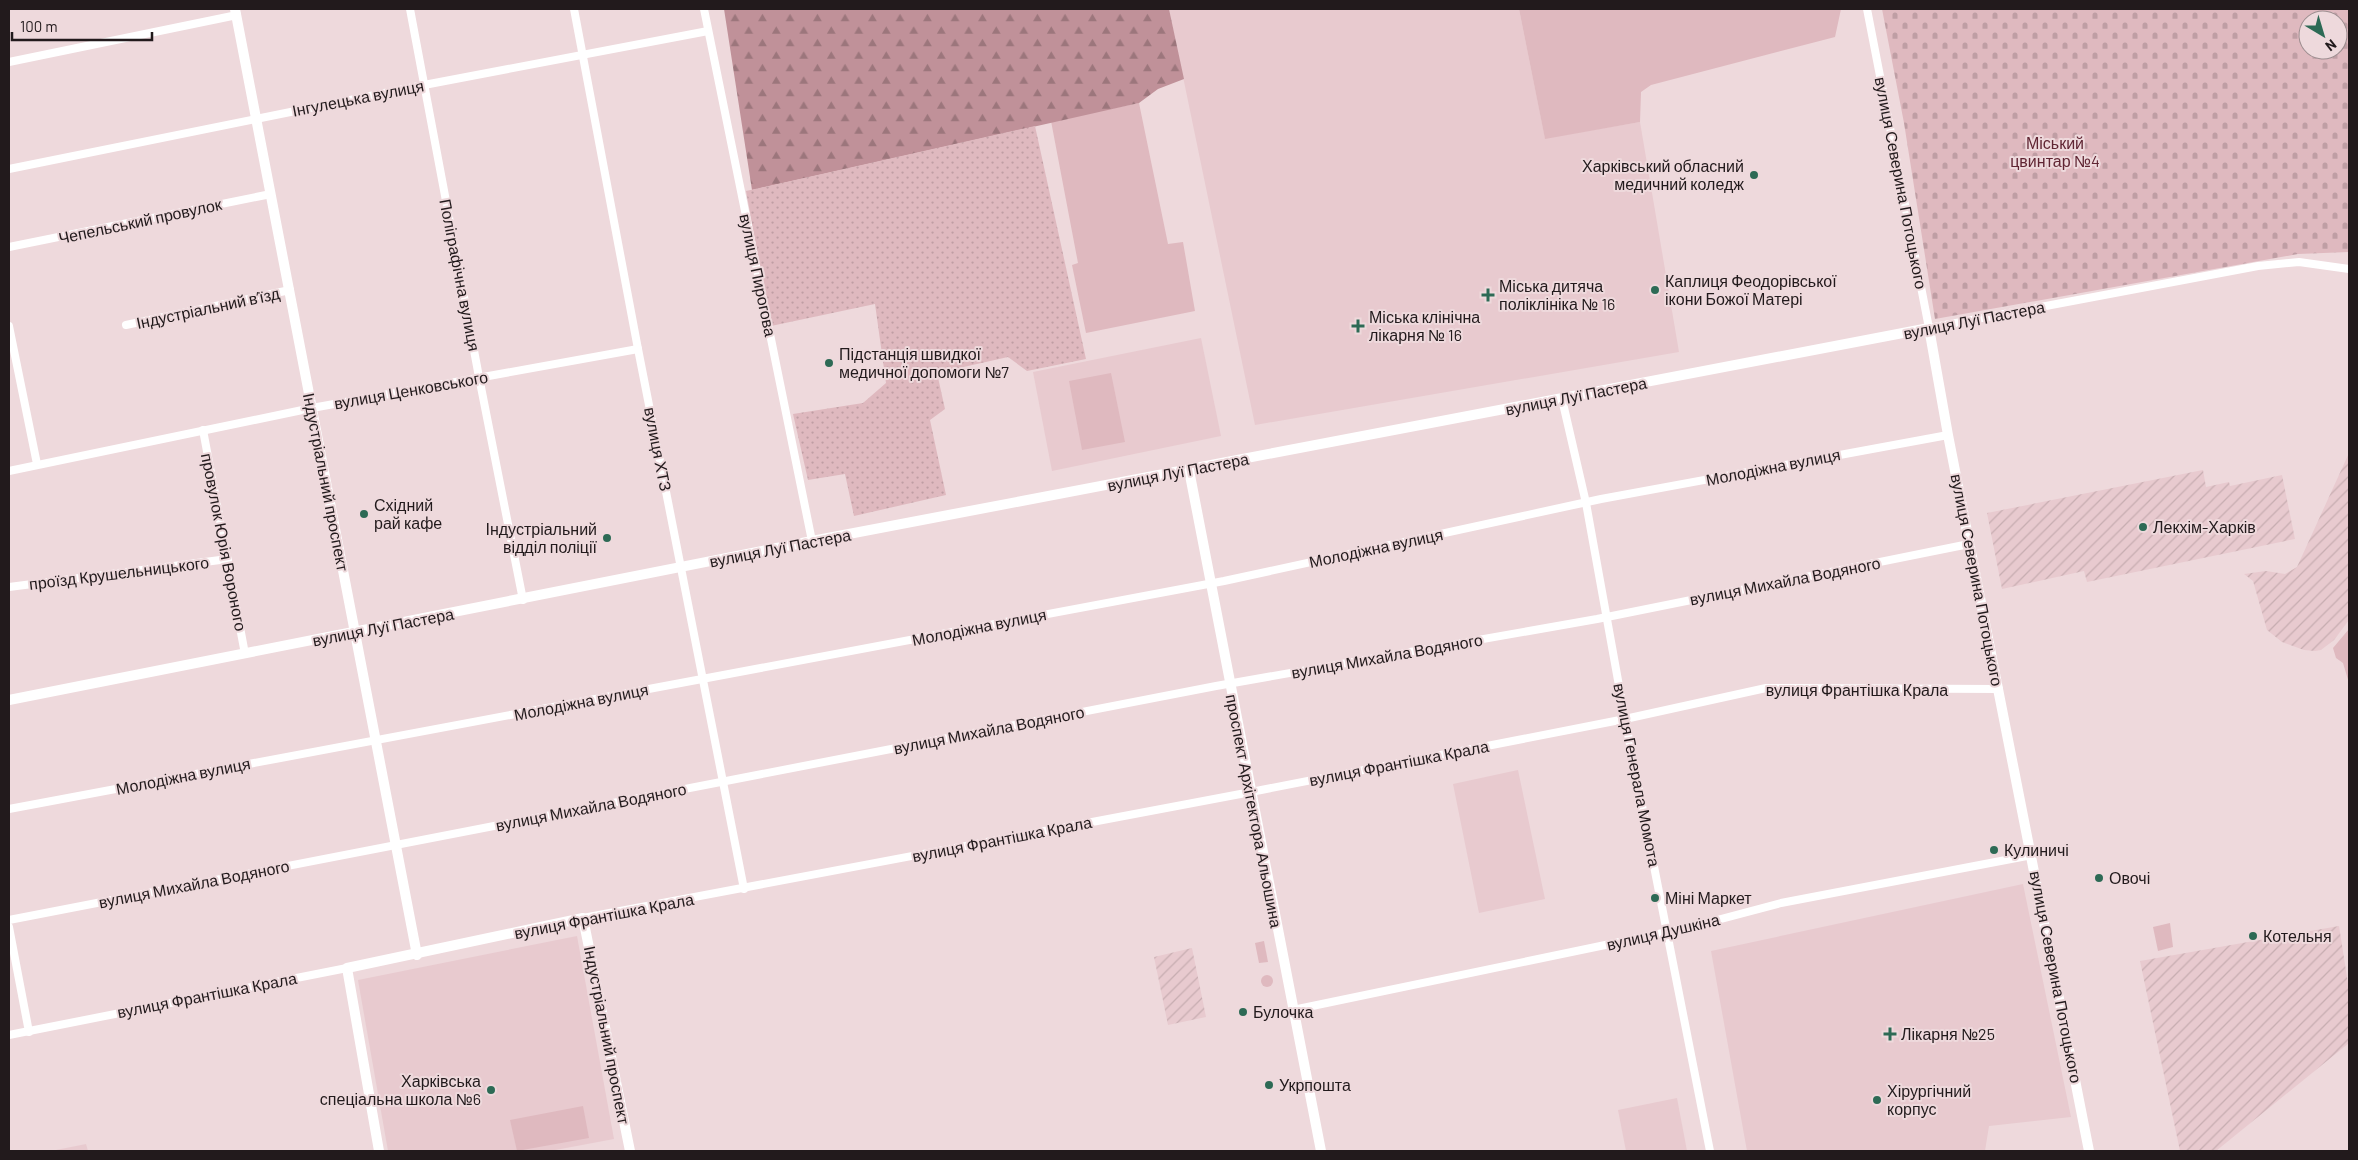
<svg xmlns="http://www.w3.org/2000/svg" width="2358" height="1160" viewBox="0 0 2358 1160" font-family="Barlow,sans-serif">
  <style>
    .built { fill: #e8cacf }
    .industrial { fill: url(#industrial-furrows) }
    .grass { fill: #dfb9bf }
    .forest { fill: url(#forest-firs) }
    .cemetery { fill: url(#cemetery-stones); fill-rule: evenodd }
    .garden { fill: url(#garden-dots) }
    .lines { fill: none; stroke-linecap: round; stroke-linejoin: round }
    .minor { stroke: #fff; stroke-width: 8 }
    .tertiary { stroke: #fff; stroke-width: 10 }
    .poi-dot { fill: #2d6a55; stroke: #eed9dc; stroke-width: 2 }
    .labels { text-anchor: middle; stroke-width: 4; stroke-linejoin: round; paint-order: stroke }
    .street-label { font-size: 16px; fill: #221a1c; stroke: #eed9dc }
    .park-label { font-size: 16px; fill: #602533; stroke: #eed9dc }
    .poi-label { font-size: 16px; fill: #221a1c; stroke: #eed9dc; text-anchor: start }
  </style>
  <defs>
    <pattern id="industrial-furrows" width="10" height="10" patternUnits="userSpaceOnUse" patternTransform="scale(1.25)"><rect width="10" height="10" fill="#e8cacf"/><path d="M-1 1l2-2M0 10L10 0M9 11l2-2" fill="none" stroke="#c7adb1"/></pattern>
    <pattern id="forest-firs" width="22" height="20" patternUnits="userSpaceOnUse" patternTransform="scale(1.25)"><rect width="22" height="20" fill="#c09199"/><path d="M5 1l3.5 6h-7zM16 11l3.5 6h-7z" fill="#9c767c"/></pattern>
    <pattern id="cemetery-stones" width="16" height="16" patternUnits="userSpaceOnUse" patternTransform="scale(1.25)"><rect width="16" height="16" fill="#dfb9bf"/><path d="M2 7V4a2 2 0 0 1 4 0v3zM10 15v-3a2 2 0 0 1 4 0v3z" fill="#bf9ea4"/></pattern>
    <pattern id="garden-dots" width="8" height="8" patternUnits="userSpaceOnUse" patternTransform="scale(1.25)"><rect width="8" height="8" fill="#dfb9bf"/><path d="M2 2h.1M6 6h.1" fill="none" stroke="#bf9ea4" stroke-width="1.8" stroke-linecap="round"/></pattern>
  </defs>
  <rect width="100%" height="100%" fill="#eed9dc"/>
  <g class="built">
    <polygon points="1169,9 1519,9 1545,138 1640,122 1679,352 1255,425"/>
    <polygon points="1201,338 1221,436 1052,471 1033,372"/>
    <polygon points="1518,770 1545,899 1479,913 1453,784"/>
    <polygon points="2023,884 2071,1117 1989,1126 1985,1151 1747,1151 1711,951"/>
    <polygon points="577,936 614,1139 550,1151 388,1151 358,980"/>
    <polygon points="1677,1098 1687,1151 1626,1151 1618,1110"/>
    <polygon points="86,1144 88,1151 51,1151"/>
  </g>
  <g class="industrial">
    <polygon points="2349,453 2349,620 2334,640 2321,650 2315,651 2304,650 2282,642 2267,630 2253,581 2244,574 2266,571 2285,574 2297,567"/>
    <polygon points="2203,470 2206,487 2229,482 2230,486 2282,475 2295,539 2087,582 2084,571 2002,589 1987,513"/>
    <polygon points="2339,926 2349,990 2349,1043 2216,1151 2180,1151 2140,961"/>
    <polygon points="1192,948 1206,1017 1168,1025 1154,957"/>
  </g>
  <g class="grass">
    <polygon points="1519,9 1841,9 1835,37 1651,85 1641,92 1640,122 1545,139"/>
    <polygon points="1139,103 1168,244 1183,242 1195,311 1086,333 1072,265 1078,263 1051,121"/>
    <polygon points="1111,373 1125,442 1082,450 1069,381"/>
    <polygon points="2349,629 2349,683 2343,663 2336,658 2333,648"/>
    <polygon points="2170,923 2173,947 2158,951 2153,927"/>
    <polygon points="1264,941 1268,962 1259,963 1255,943"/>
    <circle cx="1267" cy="981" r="6"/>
    <polygon points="583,1106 589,1138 517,1151 510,1120"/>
  </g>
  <polygon class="forest" points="724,9 1169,9 1184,79 1158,89 1139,103 752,190"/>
  <path class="cemetery" d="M1882 9H2349V252L2298 254 1935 319 1904 123ZM2308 20H2338V50H2308Z"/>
  <polygon class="garden" points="1035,126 1086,359 1027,371 1008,357 937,373 945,409 930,420 946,495 854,516 845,474 808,480 793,414 863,403 886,383 875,304 771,326 746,191"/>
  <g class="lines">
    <g class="minor">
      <polyline points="410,9 479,377 523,600"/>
      <polyline points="574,9 638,349 744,889"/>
      <polyline points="704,9 812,541"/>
      <polyline points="1867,9 1929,328 2258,266 2299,262 2349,269"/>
      <polyline points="9,62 237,15"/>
      <polyline points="9,169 424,85 708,31"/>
      <polyline points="9,247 271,194"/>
      <polyline points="126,325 290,290"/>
      <polyline points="9,326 37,464"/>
      <polyline points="1562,399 1586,503 1625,719 1710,1151"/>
      <polyline points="203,430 245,654"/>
      <polyline points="9,471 312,408 638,349"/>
      <polyline points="9,587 228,559"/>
      <polyline points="9,809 1224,581 1601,499 1948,435"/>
      <polyline points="583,918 1251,792 1625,719 1766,688 1999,689"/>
      <polyline points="9,920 1216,686 1597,619 1969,544"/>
      <polyline points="9,927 29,1032"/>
      <polyline points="1293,1010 1687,928 1781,903 2032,855"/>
      <polyline points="9,1035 347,968"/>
    </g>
    <g class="tertiary">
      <polyline points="235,9 417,955"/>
      <polyline points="1189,470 1321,1151"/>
      <polyline points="9,700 812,541 1929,328 1948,435 2089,1151"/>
      <polyline points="379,1151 347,968 583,918 630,1151"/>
    </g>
  </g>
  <g class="poi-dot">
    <circle cx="1754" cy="175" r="5"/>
    <circle cx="1655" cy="290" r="5"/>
    <path d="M1485.5 287.5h5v5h5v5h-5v5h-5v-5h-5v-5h5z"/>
    <path d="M1355.5 318.5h5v5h5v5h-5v5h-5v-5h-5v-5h5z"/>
    <circle cx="829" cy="363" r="5"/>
    <circle cx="364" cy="514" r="5"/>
    <circle cx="2143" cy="527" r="5"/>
    <circle cx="607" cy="538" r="5"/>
    <circle cx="1994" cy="850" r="5"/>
    <circle cx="2099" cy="878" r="5"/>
    <circle cx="1655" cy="898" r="5"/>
    <circle cx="2253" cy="936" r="5"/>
    <circle cx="1243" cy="1012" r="5"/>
    <path d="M1887.5 1026.5h5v5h5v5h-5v5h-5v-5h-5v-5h5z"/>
    <circle cx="1269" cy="1085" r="5"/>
    <circle cx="491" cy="1090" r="5"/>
    <circle cx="1877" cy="1100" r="5"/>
  </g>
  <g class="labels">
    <g class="street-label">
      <text transform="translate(358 98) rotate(-11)" y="6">Інгулецька вулиця</text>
      <text transform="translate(1901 183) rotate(79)" y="6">вулиця Северина Потоцького</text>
      <text transform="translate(140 221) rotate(-12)" y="6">Чепельський провулок</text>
      <text transform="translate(460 275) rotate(79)" y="6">Поліграфічна вулиця</text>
      <text transform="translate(758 275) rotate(78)" y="6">вулиця Пирогова</text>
      <text transform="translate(208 308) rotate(-12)" y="6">Індустріальний в’їзд</text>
      <text transform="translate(1974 320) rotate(-11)" y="6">вулиця Луї Пастера</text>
      <text transform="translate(411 390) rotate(-10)" y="6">вулиця Ценковського</text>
      <text transform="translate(1576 396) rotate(-11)" y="6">вулиця Луї Пастера</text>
      <text transform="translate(658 449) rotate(79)" y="6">вулиця ХТЗ</text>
      <text transform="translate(1773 467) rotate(-11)" y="6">Молодіжна вулиця</text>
      <text transform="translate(1178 472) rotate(-11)" y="6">вулиця Луї Пастера</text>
      <text transform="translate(326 482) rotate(79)" y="6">Індустріальний проспект</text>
      <text transform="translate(224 542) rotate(79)" y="6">провулок Юрія Вороного</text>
      <text transform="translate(780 548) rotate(-11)" y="6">вулиця Луї Пастера</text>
      <text transform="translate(1376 548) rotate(-12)" y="6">Молодіжна вулиця</text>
      <text transform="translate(119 573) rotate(-7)" y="6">проїзд Крушельницького</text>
      <text transform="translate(1977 580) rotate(79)" y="6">вулиця Северина Потоцького</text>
      <text transform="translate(1785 581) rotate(-11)" y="6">вулиця Михайла Водяного</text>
      <text transform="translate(383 627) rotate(-11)" y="6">вулиця Луї Пастера</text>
      <text transform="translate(979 627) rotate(-11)" y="6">Молодіжна вулиця</text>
      <text transform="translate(1387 656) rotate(-10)" y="6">вулиця Михайла Водяного</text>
      <text x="1857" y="696">вулиця Франтішка Крала</text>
      <text transform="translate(581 702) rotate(-11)" y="6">Молодіжна вулиця</text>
      <text transform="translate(989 730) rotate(-11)" y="6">вулиця Михайла Водяного</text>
      <text transform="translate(1399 763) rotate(-11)" y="6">вулиця Франтішка Крала</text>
      <text transform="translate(1637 775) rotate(79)" y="6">вулиця Генерала Момота</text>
      <text transform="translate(183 776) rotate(-11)" y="6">Молодіжна вулиця</text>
      <text transform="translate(591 807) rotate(-11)" y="6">вулиця Михайла Водяного</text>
      <text transform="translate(1254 811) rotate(79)" y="6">проспект Архітектора Альошина</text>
      <text transform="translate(1002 839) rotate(-11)" y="6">вулиця Франтішка Крала</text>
      <text transform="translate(194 884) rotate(-11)" y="6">вулиця Михайла Водяного</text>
      <text transform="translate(604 916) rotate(-11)" y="6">вулиця Франтішка Крала</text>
      <text transform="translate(1663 932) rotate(-13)" y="6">вулиця Душкіна</text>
      <text transform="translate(2056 977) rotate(79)" y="6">вулиця Северина Потоцького</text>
      <text transform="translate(207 995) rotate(-11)" y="6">вулиця Франтішка Крала</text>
      <text transform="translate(607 1035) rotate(79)" y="6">Індустріальний проспект</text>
    </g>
    <g class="park-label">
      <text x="2055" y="149">Міський<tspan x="2055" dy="18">цвинтар №4</tspan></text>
    </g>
    <g class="poi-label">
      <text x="1744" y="172" text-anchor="end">Харківський обласний<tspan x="1744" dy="18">медичний коледж</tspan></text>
      <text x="1665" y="287">Каплиця Феодорівської<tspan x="1665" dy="18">ікони Божої Матері</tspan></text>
      <text x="1499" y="292">Міська дитяча<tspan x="1499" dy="18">поліклініка № 16</tspan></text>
      <text x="1369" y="323">Міська клінічна<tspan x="1369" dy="18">лікарня № 16</tspan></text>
      <text x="839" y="360">Підстанція швидкої<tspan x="839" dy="18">медичної допомоги №7</tspan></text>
      <text x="374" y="511">Східний<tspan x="374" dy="18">рай кафе</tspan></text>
      <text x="2153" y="533">Лекхім-Харків</text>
      <text x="597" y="535" text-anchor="end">Індустріальний<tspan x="597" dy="18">відділ поліції</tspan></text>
      <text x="2004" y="856">Кулиничі</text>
      <text x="2109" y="884">Овочі</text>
      <text x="1665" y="904">Міні Маркет</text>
      <text x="2263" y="942">Котельня</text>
      <text x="1253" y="1018">Булочка</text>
      <text x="1901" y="1040">Лікарня №25</text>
      <text x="481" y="1087" text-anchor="end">Харківська<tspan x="481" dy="18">спеціальна школа №6</tspan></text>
      <text x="1279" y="1091">Укрпошта</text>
      <text x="1887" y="1097">Хірургічний<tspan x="1887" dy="18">корпус</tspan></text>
    </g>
  </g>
  <rect width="2358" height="1160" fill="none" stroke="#221a1c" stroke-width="20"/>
  <g transform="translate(2323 35) rotate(142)"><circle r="24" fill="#eed9dc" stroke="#9c8d8f"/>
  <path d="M0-4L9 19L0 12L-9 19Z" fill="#2d6a55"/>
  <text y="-8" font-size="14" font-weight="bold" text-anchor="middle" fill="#221a1c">N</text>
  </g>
  <path d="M12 32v8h140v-8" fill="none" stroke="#221a1c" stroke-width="2.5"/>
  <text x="20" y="32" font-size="15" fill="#221a1c" stroke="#eed9dc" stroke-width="4" paint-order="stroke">100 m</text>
</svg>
